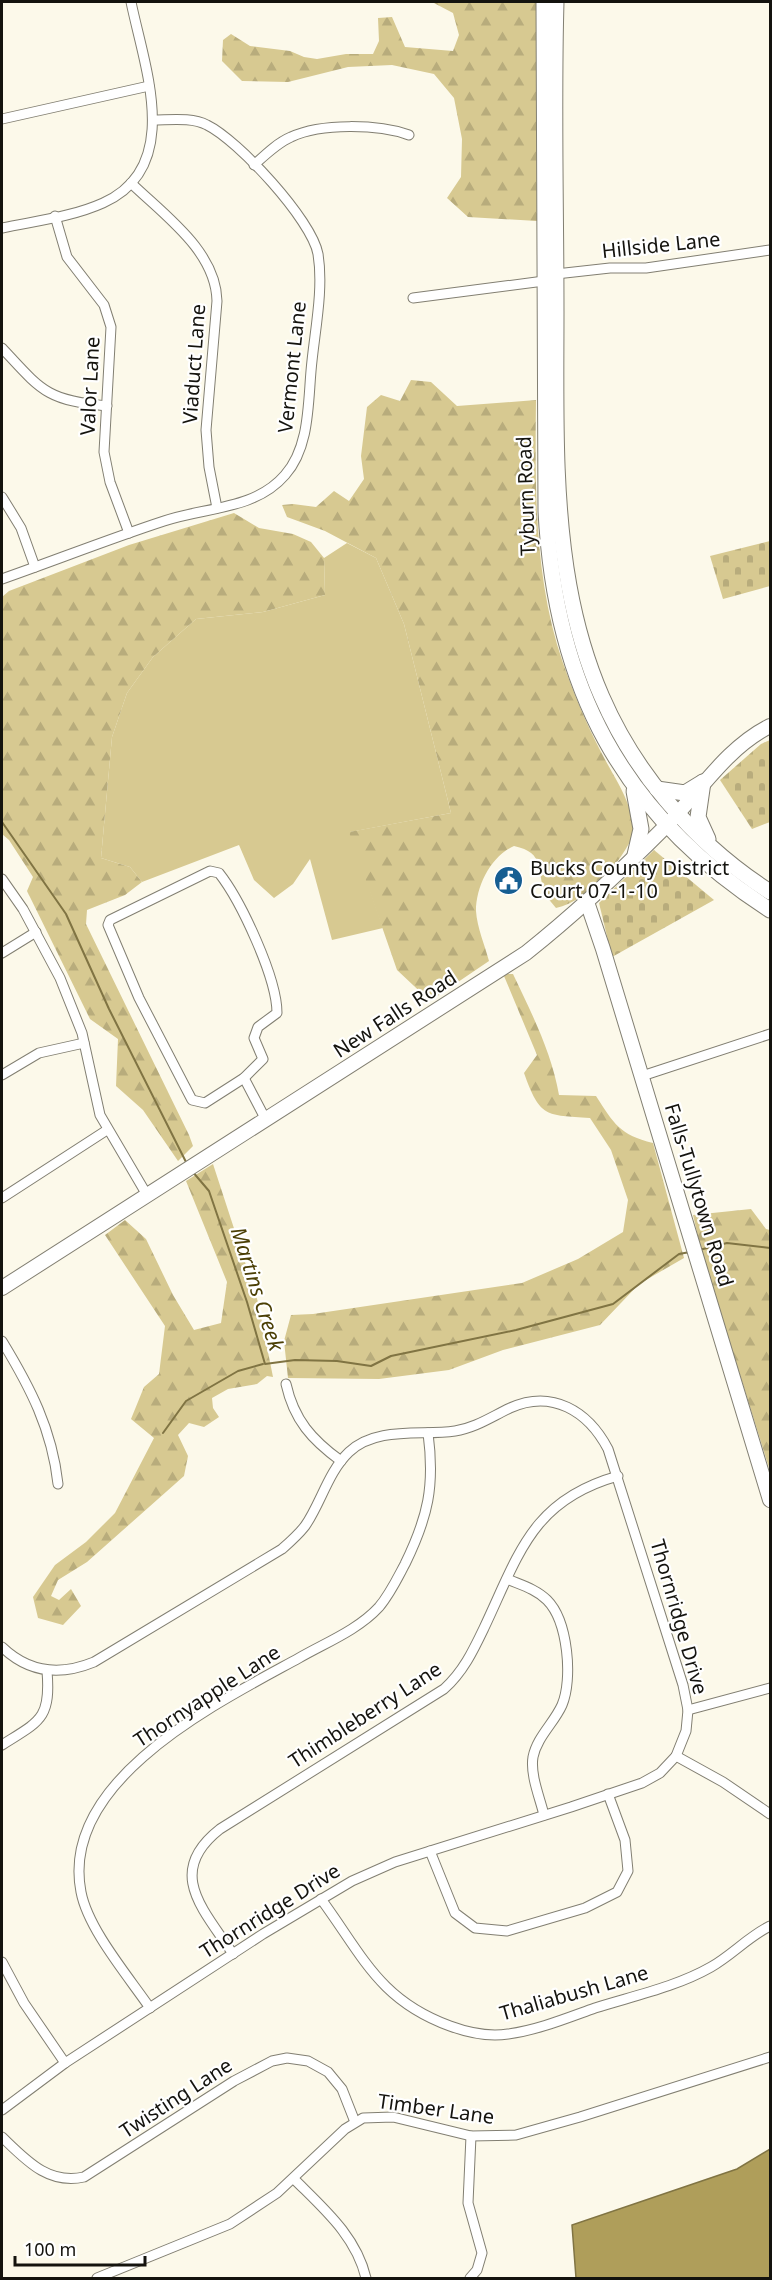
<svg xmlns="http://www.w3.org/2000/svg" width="772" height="2280" viewBox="0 0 772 2280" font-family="'Noto Sans',sans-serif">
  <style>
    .green { fill: #d7c991 }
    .forest { fill: url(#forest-firs) }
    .cemetery { fill: url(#cemetery-stones) }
    .water { fill: #af9e5a; stroke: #807443; stroke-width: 1.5 }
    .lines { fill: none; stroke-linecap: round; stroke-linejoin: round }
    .stream { stroke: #807443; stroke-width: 2 }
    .street-casing { stroke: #827f72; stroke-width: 11 }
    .secondary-casing { stroke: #827f72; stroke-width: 16 }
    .primary-casing { stroke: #827f72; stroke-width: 17 }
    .street { stroke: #fff; stroke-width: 9 }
    .secondary { stroke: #fff; stroke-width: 14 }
    .primary { stroke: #fff; stroke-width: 15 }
    .labels { text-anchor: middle; stroke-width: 4.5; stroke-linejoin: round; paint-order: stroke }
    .street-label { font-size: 20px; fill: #14130e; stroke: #fff }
    .poi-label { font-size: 20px; fill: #14130e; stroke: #fff; text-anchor: start }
    .water-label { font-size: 21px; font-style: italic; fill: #4b3f05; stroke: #fff }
  </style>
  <defs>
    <pattern id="forest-firs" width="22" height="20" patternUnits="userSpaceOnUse" patternTransform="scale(1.5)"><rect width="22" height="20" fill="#d7c991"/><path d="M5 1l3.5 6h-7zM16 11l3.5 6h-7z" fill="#b8ac7c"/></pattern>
    <pattern id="cemetery-stones" width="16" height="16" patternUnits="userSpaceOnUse" patternTransform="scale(1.5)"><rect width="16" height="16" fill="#d7c991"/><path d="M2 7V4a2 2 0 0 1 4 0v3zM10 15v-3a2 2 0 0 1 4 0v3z" fill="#b8ac7c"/></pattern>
  </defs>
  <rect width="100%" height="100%" fill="#fcf9ea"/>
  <polygon class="green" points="347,543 376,558 404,624 451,813 350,832 383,928 332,940 310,859 293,884 274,898 254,880 239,845 142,882 130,867 101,858 112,737 127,693 153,657 196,619 263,612 325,595 324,558"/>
  <g class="forest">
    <polygon points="432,2 536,2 537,221 468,217 447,198 461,177 462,139 454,98 434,74 392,65 348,67 288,82 242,81 222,61 223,40 231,34 250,46 290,51 304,57 317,59 346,54 373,54 379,41 378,18 392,17 405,47 453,51 459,35 453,13"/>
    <path d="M411 380 431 382 457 406 536 400C535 488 534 579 563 663 574 694 586 723 601 752 617 783 628 794 635 831 622 862 590 900 556 908 552 903 547 898 545 893 536 870 546 853 514 846 491 856 476 886 476 911 477 927 485 946 489 961L430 1001 397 970 349 832 451 813 404 624 376 558 325 531 287 517 282 505 293 504 316 507 334 491 349 501 364 479 361 456 367 407 381 395 400 401Z"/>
    <polygon points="234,513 259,528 293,534 311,542 324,558 325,595 263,612 196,619 153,657 127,693 112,737 101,858 130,867 142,882 125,895 87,910 86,924 189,1135 193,1146 178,1161 143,1110 116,1086 118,1039 90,1019 27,891 33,877 9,840 2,834 2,597 9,591 129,545"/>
    <path d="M507 974H513C531 1012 552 1053 559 1095L596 1096C614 1124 620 1135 653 1143L684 1258 639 1284 600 1325 503 1350 449 1370 379 1379 288 1378 284 1341 291 1315 313 1314 522 1283 578 1259 623 1232 628 1200 611 1150 590 1118C546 1115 540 1118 524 1073L537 1055 504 976Z"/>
    <polygon points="213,1164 258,1302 273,1377 267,1376 257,1384 228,1389 212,1398 213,1408 219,1417 204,1427 189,1423 178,1435 188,1456 184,1476 87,1562 58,1580 51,1596 59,1600 71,1589 81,1606 63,1625 38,1618 33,1597 55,1565 86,1542 115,1513 154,1438 131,1419 144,1387 159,1374 165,1326 105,1235 125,1220 146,1239 173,1295 194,1330 221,1323 227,1282 186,1181"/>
    <polygon points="751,1209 766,1229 770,1230 770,1471 701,1250 693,1215"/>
  </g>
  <g class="cemetery">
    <polygon points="770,541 770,586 723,599 710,556"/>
    <polygon points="770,740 770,822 752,829 720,780 761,744"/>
    <polygon points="654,850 714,900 612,957 599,903"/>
  </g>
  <polygon class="water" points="770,2149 770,2278 576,2278 572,2225 737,2169"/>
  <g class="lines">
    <g class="stream">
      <polyline points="2,822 66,914 109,1009 187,1164"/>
      <polyline points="192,1171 209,1191 247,1302 265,1364 295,1360 337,1361 371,1366 391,1356 516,1330 613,1304 679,1254 690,1252"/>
      <polyline points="699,1250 727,1243 770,1248"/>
      <polyline points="163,1433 186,1401 238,1371 263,1364"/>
    </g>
    <defs>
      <g id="street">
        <polyline points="2,119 149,86"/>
        <path d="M254 165C265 155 277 143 291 137 321 123 378 124 409 135"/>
        <path d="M131 183C164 215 216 251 217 301L206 430 209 467 217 508"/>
        <polyline points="55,216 67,257 104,305 111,327 104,452 110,482 129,533"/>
        <path d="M2 228C35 221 72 217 103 203 184 167 144 66 131 2"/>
        <polyline points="556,274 610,268 646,268 770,250"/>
        <polyline points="413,298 544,281"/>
        <path d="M2 348C42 391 46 400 107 406"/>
        <polyline points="2,497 21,528 35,567"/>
        <path d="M2 579C56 560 109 539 164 521 205 507 255 510 285 475 309 448 308 406 311 371 314 334 324 291 318 254 312 220 238 140 207 125 192 117 170 120 153 120"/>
        <path d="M210 871 219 873C241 901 277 978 277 1013L258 1027 254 1038 263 1059 244 1078 205 1103 192 1100 139 998 108 925 110 920Z"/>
        <polyline points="2,879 23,909 60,978 82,1033 100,1115 147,1195"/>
        <polyline points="2,953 36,932"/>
        <polyline points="2,1075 39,1053 84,1043"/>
        <polyline points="642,1076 770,1034"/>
        <polyline points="244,1078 266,1120"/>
        <polyline points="2,1198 107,1130"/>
        <path d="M2 1341C30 1387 52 1429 58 1484"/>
        <path d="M286 1384C294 1420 312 1440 341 1461"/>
        <path d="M507 1579C521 1585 536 1589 547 1600 568 1621 573 1679 562 1705 554 1723 537 1737 533 1757 530 1775 540 1798 544 1815"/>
        <path d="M2 1647C29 1673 60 1676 94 1662L282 1549C290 1542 298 1535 305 1526 321 1503 328 1472 349 1452 377 1426 421 1436 455 1431 475 1428 491 1417 510 1408 552 1389 588 1411 608 1449L683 1685 688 1710 686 1731 676 1756 660 1773 642 1783 571 1807 395 1862 352 1881 263 1934 65 2063 2 2110"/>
        <polyline points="688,1710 770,1688"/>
        <path d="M2 1745C40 1721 51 1719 47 1671"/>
        <polyline points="676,1756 723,1782 770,1814"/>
        <polyline points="430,1851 455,1913 475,1928 507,1931 585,1908 617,1892 628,1871 625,1840 608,1794"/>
        <path d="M321 1899C363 1956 379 2000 450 2026 469 2033 488 2037 508 2034 538 2030 567 2018 595 2008 633 1996 676 1987 711 1967 732 1955 748 1937 770 1926"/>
        <path d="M233 1954C203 1909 165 1872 220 1829L444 1689C463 1672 473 1651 484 1628 519 1554 532 1500 618 1476"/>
        <polyline points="2,1962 24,2003 65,2063"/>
        <path d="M150 2008C128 1976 88 1929 81 1892 59 1780 219 1702 299 1658 325 1643 358 1630 379 1607 390 1594 397 1579 405 1564 428 1517 435 1486 428 1433"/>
        <path d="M2 2137C26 2160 48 2185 84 2177L234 2081 272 2061 287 2058 308 2061 328 2072 342 2089 355 2122"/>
        <path d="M294 2179C324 2209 356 2236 366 2278"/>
        <polyline points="97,2278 230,2224 277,2193 345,2129 363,2118 393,2117 471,2136 516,2135 580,2117 770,2057"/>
        <polyline points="470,2278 477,2270 482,2253 468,2203 471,2136"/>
      </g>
      <g id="secondary">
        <polyline points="587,902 603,949 770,1500"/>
        <path d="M2 1288 526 953C575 914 621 871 665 827 699 793 726 748 770 726"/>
      </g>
      <g id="primary">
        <path d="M544 2 546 511C555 686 621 814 770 910"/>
        <path d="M556 2C553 105 556 208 556 311 556 486 546 658 666 800 696 836 731 867 770 892"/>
        <polyline points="703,782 698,817 708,839"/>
        <polyline points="657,789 685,793 703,782"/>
        <polyline points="634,791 641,829 635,855"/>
      </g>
    </defs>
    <use href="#street" class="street-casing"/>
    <use href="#secondary" class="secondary-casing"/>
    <use href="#primary" class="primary-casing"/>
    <use href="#street" class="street"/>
    <use href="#secondary" class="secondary"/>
    <use href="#primary" class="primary"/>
  </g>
  <defs>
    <symbol id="civic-disc" viewBox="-11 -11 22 22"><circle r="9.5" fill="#165e92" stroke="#fff"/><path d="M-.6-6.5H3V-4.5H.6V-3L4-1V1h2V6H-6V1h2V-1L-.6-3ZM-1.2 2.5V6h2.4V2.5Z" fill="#fff"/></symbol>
  </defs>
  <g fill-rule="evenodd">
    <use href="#civic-disc" x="492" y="864" width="33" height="33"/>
  </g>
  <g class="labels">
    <g class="street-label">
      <text transform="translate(661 245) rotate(-6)" y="7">Hillside Lane</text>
      <text transform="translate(194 364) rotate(-86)" y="7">Viaduct Lane</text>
      <text transform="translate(292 367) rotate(-84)" y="7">Vermont Lane</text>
      <text transform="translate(90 386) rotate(-87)" y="7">Valor Lane</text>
      <text transform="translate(526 496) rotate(-92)" y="7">Tyburn Road</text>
      <text transform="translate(395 1014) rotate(-33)" y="7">New Falls Road</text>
      <text transform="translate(699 1195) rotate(73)" y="7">Falls-Tullytown Road</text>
      <text transform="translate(679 1617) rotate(74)" y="7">Thornridge Drive</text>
      <text transform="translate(207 1696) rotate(-33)" y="7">Thornyapple Lane</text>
      <text transform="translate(365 1715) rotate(-33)" y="7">Thimbleberry Lane</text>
      <text transform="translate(270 1911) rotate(-32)" y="7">Thornridge Drive</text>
      <text transform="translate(574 1993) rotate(-16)" y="7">Thaliabush Lane</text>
      <text transform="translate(176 2098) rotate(-33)" y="7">Twisting Lane</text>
      <text transform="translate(436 2109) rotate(8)" y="7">Timber Lane</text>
    </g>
    <g class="poi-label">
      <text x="530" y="875">Bucks County District<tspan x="530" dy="23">Court 07-1-10</tspan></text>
    </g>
    <g class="water-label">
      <text transform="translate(257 1289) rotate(72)" y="7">Martins Creek</text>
    </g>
  </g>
  <rect width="772" height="2280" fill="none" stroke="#14130e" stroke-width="6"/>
  <path d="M15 2256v9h130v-9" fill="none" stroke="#14130e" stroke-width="3"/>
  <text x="24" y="2256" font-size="18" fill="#14130e" stroke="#ffffff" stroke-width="4.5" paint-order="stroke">100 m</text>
</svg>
